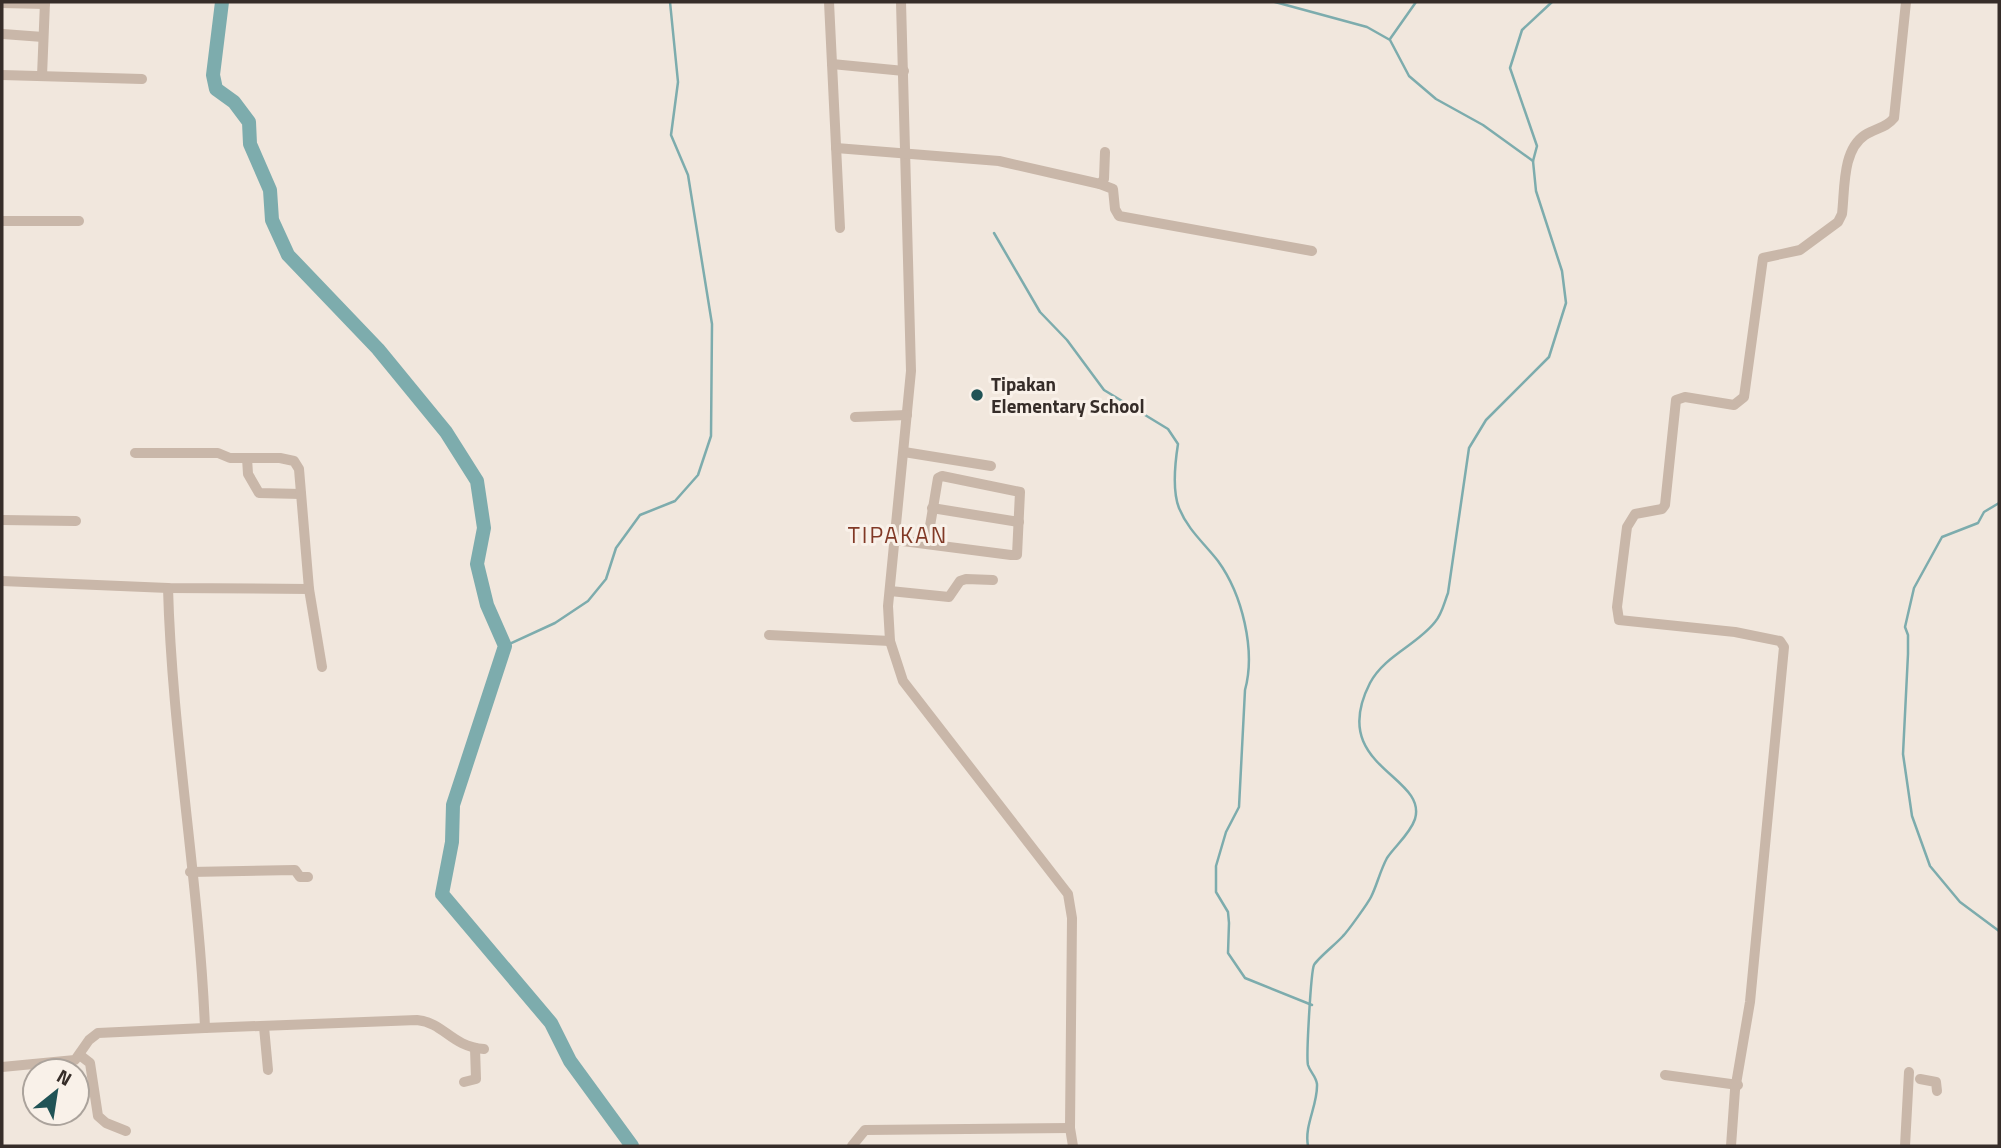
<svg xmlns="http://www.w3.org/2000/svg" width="2001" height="1148" viewBox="0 0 2001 1148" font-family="'Titillium Web',sans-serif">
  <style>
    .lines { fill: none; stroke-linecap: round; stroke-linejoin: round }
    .stream { stroke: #7dacad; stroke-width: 2.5 }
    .river { stroke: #7dacad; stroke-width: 14 }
    .minor { stroke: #c9b7a9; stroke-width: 10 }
    .poi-dot { fill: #205356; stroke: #f9f1e9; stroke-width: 2.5 }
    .labels { text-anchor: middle; stroke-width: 6; stroke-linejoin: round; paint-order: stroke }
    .poi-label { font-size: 19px; font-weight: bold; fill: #362d29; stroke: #f9f1e9; text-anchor: start }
    .quarter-label { font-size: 23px; letter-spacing: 2px; fill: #813926; stroke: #f9f1e9 }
  </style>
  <rect width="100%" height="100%" fill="#f1e7dd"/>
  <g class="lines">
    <g class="stream">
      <polyline points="1275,2 1367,27 1390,40 1409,76 1436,99 1483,125 1533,161"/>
      <polyline points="1390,39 1416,2"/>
      <path d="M994 233 1040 312 1067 340 1104 390 1168 429 1178 444C1175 463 1172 490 1179 508 1188 530 1204 543 1218 561 1242 594 1256 650 1245 690L1239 807 1226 832 1216 866V892L1228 912 1229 923 1228 953 1245 978 1312 1005"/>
      <polyline points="1999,503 1984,512 1978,523 1942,537 1914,588 1905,627 1908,635 1908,654 1903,754 1912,816 1930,866 1960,902 1999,931"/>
      <polyline points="505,646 555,623 588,601 606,579 616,548 640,515 675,501 698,475 711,436 712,324 688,175 671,135 678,82 670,2"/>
      <path d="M1308 1146C1304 1125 1318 1105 1317 1084 1316 1076 1310 1072 1308 1065 1306 1057 1311 971 1314 965 1318 958 1336 944 1343 936 1348 931 1368 903 1371 897 1377 885 1380 871 1387 858 1395 846 1410 834 1415 819 1428 775 1327 767 1370 683 1384 656 1417 645 1435 622 1442 614 1444 603 1448 593L1469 448 1486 420 1549 357 1566 303 1562 271 1536 191 1533 161 1537 146 1510 68 1522 30 1552 2"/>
    </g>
    <polyline class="river" points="222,2 213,75 216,89 234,102 249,122 250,144 270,190 272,220 288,255 378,349 446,432 477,481 484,528 477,564 487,605 505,646 453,805 452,842 442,894 551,1023 570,1061 632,1146"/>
    <g class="minor">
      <polyline points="829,2 840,228"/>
      <polyline points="901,2 911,371 888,606 890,641 903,681 1068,894 1072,918 1070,1128 1073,1146"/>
      <polyline points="2,3 45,4"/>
      <polyline points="3,34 43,37"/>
      <polyline points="832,64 904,71"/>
      <polyline points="2,75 142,79"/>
      <polyline points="42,76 45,2"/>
      <polyline points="836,148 999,161 1100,184 1104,179 1105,152"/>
      <polyline points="1100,184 1113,189 1115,209 1119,216 1312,251"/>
      <polyline points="2,221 79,221"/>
      <polyline points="855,417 907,415"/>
      <polyline points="904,452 991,466"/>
      <polyline points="247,458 248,474 259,493 301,494"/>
      <polyline points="932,508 1019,522"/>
      <polyline points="2,520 76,521"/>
      <polyline points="895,540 1011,555 1017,555 1020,492 942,476 938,478 927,544"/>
      <polyline points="2,581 168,588 309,589 299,469 294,461 280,458 230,458 218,453 135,453"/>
      <polyline points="309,589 322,667"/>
      <polyline points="890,591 949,597 960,581 966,579 993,580"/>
      <polyline points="769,635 890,641"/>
      <polyline points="190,872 295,870 300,877 308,877"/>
      <polyline points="264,1027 268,1070"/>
      <path d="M205 1028 417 1020C445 1023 450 1046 484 1049"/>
      <polyline points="81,1056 90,1063 98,1116 106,1123 126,1131"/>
      <path d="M2 1067 75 1060 89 1040 98 1033 205 1028C199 881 172 735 168 588"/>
      <polyline points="1665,1075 1738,1085"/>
      <polyline points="1920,1079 1936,1082 1937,1091"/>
      <polyline points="464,1082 476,1079 475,1048"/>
      <polyline points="852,1146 865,1130 1070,1128"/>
      <path d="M1731 1146 1735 1090 1750 1002 1784 647 1780 641 1735 632 1619 620 1617 607 1627 527 1635 514 1662 509 1665 505 1676 400 1685 397 1734 405 1744 397 1763 258 1800 250 1838 222 1842 214C1845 189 1842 150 1865 135 1876 128 1886 128 1894 118L1906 2"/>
      <polyline points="1905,1146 1909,1072"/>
    </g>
  </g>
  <circle class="poi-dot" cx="977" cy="395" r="7"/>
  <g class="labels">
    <g class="poi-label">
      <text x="991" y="391">Tipakan<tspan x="991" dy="22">Elementary School</tspan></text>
    </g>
    <g class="quarter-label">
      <text x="898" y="543">TIPAKAN</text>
    </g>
  </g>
  <rect width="2001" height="1148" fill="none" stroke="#362d29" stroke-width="7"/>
  <g transform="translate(56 1092) rotate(30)"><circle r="33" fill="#f9f1e9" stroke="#aba39c" stroke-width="2"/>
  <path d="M0-5L12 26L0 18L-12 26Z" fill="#205356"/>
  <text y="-10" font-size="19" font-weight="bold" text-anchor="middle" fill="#362d29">N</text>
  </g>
</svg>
